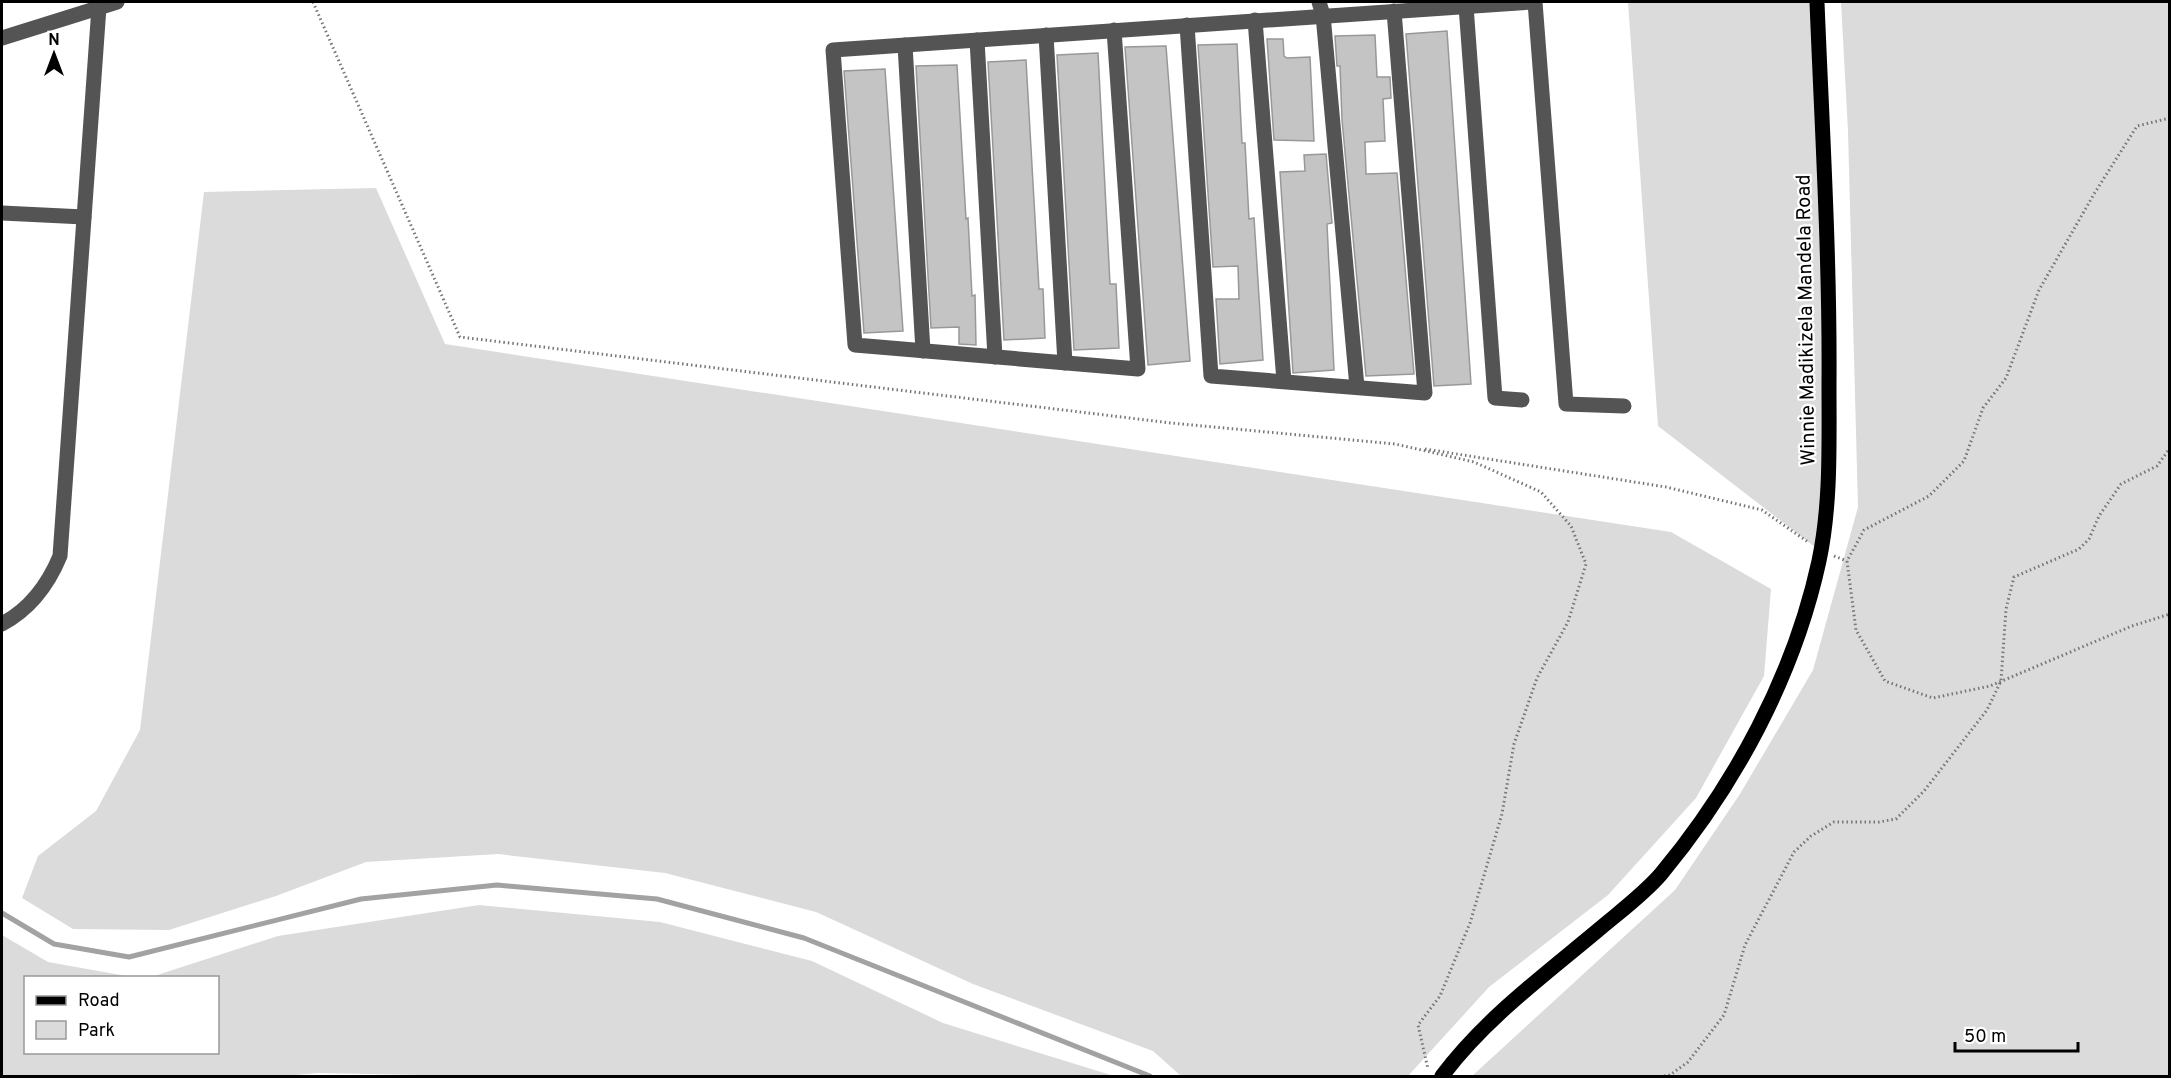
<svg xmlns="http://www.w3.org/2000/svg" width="2171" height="1078" viewBox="0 0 2171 1078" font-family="Overpass,sans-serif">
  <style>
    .green { fill: #dbdbdb }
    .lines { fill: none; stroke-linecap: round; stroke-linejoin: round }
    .stream { stroke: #a2a2a2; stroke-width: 5 }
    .building { fill: #c4c4c4; stroke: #989898; stroke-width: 1.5 }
    .path { stroke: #767676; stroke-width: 3; stroke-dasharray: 1.5 3; stroke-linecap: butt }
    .minor { stroke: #545454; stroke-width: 15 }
    .major { stroke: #000; stroke-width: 15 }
    .labels { text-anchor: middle; stroke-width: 4.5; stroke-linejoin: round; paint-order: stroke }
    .street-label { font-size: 20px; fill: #000; stroke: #fff }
  </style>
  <rect width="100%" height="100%" fill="#fff"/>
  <g class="green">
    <polygon points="1628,2 1817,2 1830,344 1820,551 1658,426"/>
    <polygon points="1841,2 2169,2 2169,1076 1472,1076 1675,890 1740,794 1813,670 1858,507 1848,131"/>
    <polygon points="376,188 445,344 1671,532 1771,589 1764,676 1696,798 1608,895 1489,987 1408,1076 1181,1076 1153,1051 973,984 816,912 665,873 498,854 366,862 276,896 169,930 73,929 22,898 38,856 96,811 140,730 204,192"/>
    <polygon points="479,905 660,922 812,961 943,1023 1114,1076 470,1076 318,1073 284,1076 2,1076 2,935 48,962 132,977 26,978 26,1052 218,1052 218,978 151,977 278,936"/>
  </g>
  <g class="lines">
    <polyline class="stream" points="2,913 54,944 129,957 361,899 497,885 657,899 804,938 1150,1076"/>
  </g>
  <g class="building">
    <polygon points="1447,31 1471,384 1434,386 1406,34"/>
    <polygon points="1375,35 1377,77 1390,77 1391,98 1383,99 1385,141 1365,142 1366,174 1397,173 1414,374 1366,376 1342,120 1340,66 1337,66 1335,36"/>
    <polygon points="1267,39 1283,39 1284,56 1287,58 1310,57 1314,141 1274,140"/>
    <polygon points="1237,44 1242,143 1245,143 1249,219 1254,218 1263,360 1220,364 1216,299 1239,299 1238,266 1213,267 1198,45"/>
    <polygon points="1166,46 1190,361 1148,365 1125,47"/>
    <polygon points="1098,53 1110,284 1116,284 1119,348 1074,350 1057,55"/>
    <polygon points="1026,60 1039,289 1043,289 1045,338 1004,340 988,62"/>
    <polygon points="957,65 966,219 968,218 972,296 975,295 976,345 959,344 959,327 931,328 916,66"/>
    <polygon points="885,69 903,331 864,333 844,71"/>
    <polygon points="1326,154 1332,223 1327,224 1334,370 1293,373 1280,172 1305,171 1304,155"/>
  </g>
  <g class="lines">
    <g class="path">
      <polyline points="313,2 460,337 1171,423 1395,444 1474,462 1541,492 1571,526 1586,564 1568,622 1537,678 1514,744 1502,814 1470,923 1440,996 1418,1025 1428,1069"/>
      <polyline points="2170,118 2137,126 2094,194 2039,290 2006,378 1983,408 1964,461 1929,496 1864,530 1847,561 1856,630 1885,681 1933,698 1990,686 2132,626 2170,614"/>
      <polyline points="1425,449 1666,487 1762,510 1808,542"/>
      <polyline points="1834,556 1847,561"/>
      <polyline points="1664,1076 1670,1075 1688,1062 1724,1015 1745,945 1794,852 1811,836 1834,822 1879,822 1896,819 1924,791 1987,710 2001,681 2006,609 2014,577 2079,549 2089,539 2099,516 2121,484 2157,466 2170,448"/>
    </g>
    <g class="minor">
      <polyline points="1319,2 1323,15 1357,387"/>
      <polyline points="1535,2 1566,404 1624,406"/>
      <polyline points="1466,6 1495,398 1522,400"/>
      <polyline points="1255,20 1284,381"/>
      <polyline points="1187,25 1211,376 1425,393 1394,11"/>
      <path d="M1114 30 1138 369 855 345 833 50C1066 33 1299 16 1532 2"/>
      <polyline points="1046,35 1065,363"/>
      <polyline points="2,38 117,2"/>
      <polyline points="977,40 995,357"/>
      <polyline points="905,45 923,351"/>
      <polyline points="2,213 84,217"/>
      <path d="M2 624C30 609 48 585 60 556L99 7"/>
    </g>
    <path class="major" d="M1442 1076C1485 1019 1542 977 1597 931 1618 913 1643 895 1661 874 1735 785 1794 676 1819 561 1831 504 1829 444 1829 385 1830 258 1822 129 1817 2"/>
  </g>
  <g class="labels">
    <g class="street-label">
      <text transform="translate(1805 320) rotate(-91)" y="7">Winnie Madikizela Mandela Road</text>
    </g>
  </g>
  <rect width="2171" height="1078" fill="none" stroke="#000000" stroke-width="6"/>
  <rect x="24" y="976" width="195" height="78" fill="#ffffff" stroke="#999999" stroke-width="1.5"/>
  <rect x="36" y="996" width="30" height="9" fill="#000000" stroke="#999999" stroke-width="1.5"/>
  <text x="78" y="1006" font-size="18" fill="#000000">Road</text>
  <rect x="36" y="1021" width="30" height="18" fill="#dbdbdb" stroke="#999999" stroke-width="1.5"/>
  <text x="78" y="1036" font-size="18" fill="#000000">Park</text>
  <g transform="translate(54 54)" stroke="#ffffff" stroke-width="4.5" paint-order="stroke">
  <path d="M0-4.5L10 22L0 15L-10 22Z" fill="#000000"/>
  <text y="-9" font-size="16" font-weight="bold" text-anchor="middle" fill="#000000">N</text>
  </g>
  <path d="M1955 1042v9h123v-9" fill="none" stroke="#000000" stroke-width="3"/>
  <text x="1964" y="1042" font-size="18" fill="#000000" stroke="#ffffff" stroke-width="4.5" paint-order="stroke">50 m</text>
</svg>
